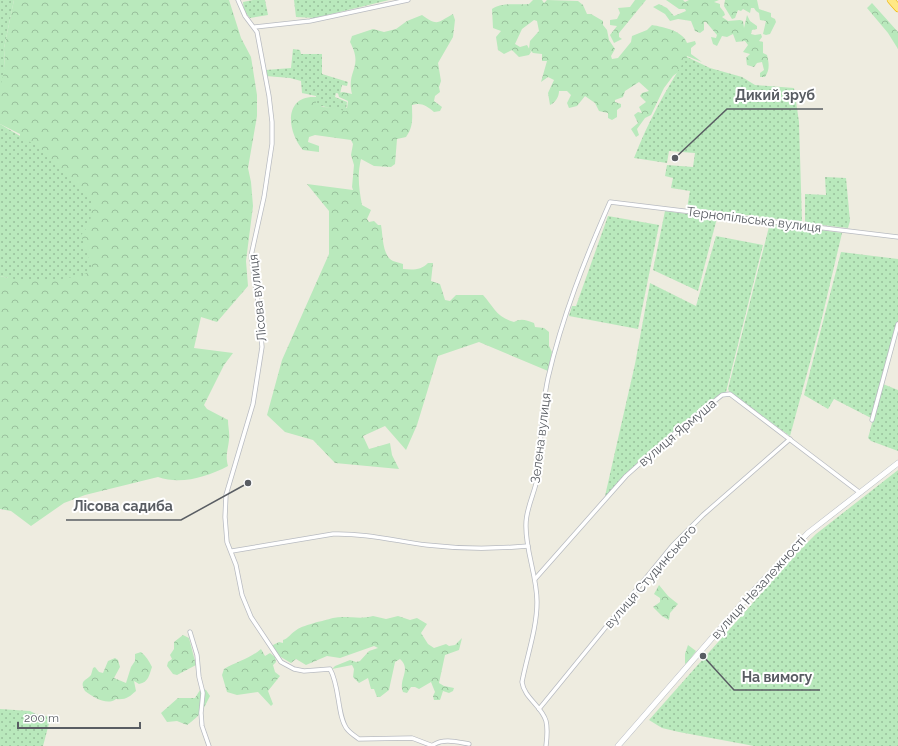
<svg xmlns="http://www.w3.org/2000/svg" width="898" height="746" viewBox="0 0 898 746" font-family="Raleway,sans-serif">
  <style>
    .forest { fill: url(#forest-crowns) }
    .park { fill: url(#park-dots) }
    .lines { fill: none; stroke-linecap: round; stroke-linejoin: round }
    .street-casing { stroke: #b8bbc1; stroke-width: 5 }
    .secondary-casing { stroke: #b9bdc4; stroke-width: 6 }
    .highway-casing { stroke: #eeb200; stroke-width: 8 }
    .street { stroke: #fff; stroke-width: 3.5 }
    .secondary { stroke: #fff; stroke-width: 5 }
    .highway { stroke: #ffe886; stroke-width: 7 }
    .labels { text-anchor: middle; stroke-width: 4; stroke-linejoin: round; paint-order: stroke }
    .street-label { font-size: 13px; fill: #595d63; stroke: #fff }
    .leader { fill: none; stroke: #595d63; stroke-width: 1.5 }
    .callout-dot { fill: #595d63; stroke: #fff; stroke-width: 1.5 }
    .callout-label { font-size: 14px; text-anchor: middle; font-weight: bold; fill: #595d63; stroke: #fff; stroke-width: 4; stroke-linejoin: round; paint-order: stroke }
  </style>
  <defs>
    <pattern id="forest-crowns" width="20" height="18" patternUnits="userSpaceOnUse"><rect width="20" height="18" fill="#b9e9bc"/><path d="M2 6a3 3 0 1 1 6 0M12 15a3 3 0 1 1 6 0" fill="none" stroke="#99c09c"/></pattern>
    <pattern id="park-dots" width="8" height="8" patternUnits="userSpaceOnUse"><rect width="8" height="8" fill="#b9e9bc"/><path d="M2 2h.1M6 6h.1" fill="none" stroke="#99c09c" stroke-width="1.8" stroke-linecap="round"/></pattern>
  </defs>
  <rect width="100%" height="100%" fill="#eeece0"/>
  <g class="forest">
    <path d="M14 0H229L241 38 251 57 257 95V116L248 168 251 182 253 206 246 261 248 286 217 322 201 317 194 348 233 353 224 365 204 405 207 409 228 420C228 427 230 434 229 440 228 450 225 455 228 466 207 477 181 485 158 477L85 495 64 503 31 526 11 511 0 509V276L8 278 20 134 0 124V75L5 69 4 48Z"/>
    <path d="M533 0H542L544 3 547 0 578 1 583 5 587 14H591L603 21V25L607 30 609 40 615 49 611 56 612 59 618 58 631 42 632 36 647 30 652 25C664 27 683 31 687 43L695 41 696 44 691 48V54L702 62 687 56V61L681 70 673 76 664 88 651 115 645 118 637 129 639 135 636 137 631 129 638 123 634 115 638 112 642 113 639 107 646 102 640 96 642 93 649 91 639 82 625 91 623 97 615 100V102L621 104V107L617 110V117L612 120 608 118V113L599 111 595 103 585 96 577 106 569 108 567 103 571 95 567 91H559C559 97 555 103 550 105L548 93 554 80 548 77 541 82 547 61H542V54L533 53 529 49 530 41 539 31 537 21 534 20 522 29 515 44 520 47 527 45 531 52 529 55 519 57 512 50 504 54 498 50 496 37 501 31 493 28 492 9C502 2 516 5 529 4Z"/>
    <polygon points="635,0 646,0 619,33 619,37 622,39 614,43 610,35 617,26 610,25 610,20 617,19 620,13 618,8 630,7"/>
    <path d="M666 0H683L685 2 689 0H719L714 2 720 4V7L724 12 725 15 722 17 728 21 740 20 743 21 744 28 747 15 750 21 757 26V29L752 30 751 34 755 35 761 34 762 37 759 41 763 42V53L767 55C769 63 770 70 765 77H760V73L764 70 762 62 757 63 754 67 747 65 746 58 750 54 743 52 748 45 745 41 736 42 733 34 727 37 722 36 717 46 713 44 711 37 716 38 717 35 706 22H704V30L700 33 695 31 691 21 678 19 670 21 665 14 653 7 659 4 667 8 674 16 686 11 685 9H679Z"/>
    <polygon points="725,0 757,0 759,9 771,13 771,17 775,19 776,22 770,34 766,35 763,34 766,21 760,20 759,13 756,11 754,8 751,8 750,13 743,9 741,11 738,10 735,18 732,19 724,6"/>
    <polygon points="872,3 898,32 898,49 888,33 867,8"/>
    <path d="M453 14 455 20 453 37 438 63 441 81 439 87 440 92 435 96 434 101 442 107 440 111 434 112C427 106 421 102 412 105 412 117 414 126 406 137L397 139 395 164 391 167 374 166 361 159C357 175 359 189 362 205L371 210 367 219 369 222 374 221 378 225H381C383 235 382 256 393 261 396 262 400 263 403 264V269C414 270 421 270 428 263H433L431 281 440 284 445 300 450 301 456 295H483C494 307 496 317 514 322 521 318 526 320 534 323L535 327 544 328 549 332V346L552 352 548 371 479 342 438 356 417 425 406 450 385 426 363 436 369 449 390 443 392 455 399 469 335 463 313 440 285 432 267 415 282 360 329 254V211L307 184 353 190 352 187 354 165 351 155 353 144 351 140 315 135 309 137 308 142 319 146V152L303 150C287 132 283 95 316 97L322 107 347 108 348 101 339 97 338 93 343 92 352 94C346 70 364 68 350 42L352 36 373 29 384 32 396 29 407 21 422 15C438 27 438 22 453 14Z"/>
    <polygon points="659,585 668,596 678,604 670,613 669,620 662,616 653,607 660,602 660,598 654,594"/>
    <path d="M373 616 386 619 398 616 410 620 417 618 427 624 421 633 428 644 434 648 446 644 449 646 455 645 462 638 459 650 445 655 439 683 444 686 454 688 453 691 449 693 443 691 440 700H434L433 696 435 692 431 682 419 689 415 687H411L407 693 403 692C398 679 412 670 400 659L395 662C393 672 391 680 389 690L380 697H377L374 689H371L368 678 359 683 353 677 354 669 352 665 332 669 335 666 350 660 356 662 360 661 369 651 378 648 374 646 340 658 327 656 306 665 296 659 291 663 279 656 273 649V645L279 642 283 643V640C289 638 290 634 295 631 302 625 323 621 333 618 346 615 360 620 373 616Z"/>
    <polygon points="183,635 189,638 196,665 177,675 173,674 167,666 168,662 172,659 170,655 174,649 174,642"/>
    <polygon points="688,645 696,651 688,662 685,664 685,654"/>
    <path d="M261 649 265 656 270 653 275 657 276 662 273 665 275 672 280 676 268 691 273 704 271 706 258 692 237 695 227 692 222 675 224 669C236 662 251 658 261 649Z"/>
    <path d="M141 652C146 656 149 661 152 667 149 675 149 682 139 684L134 681 136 691C129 697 126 700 116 699 107 706 93 697 85 691 79 680 86 681 91 675L93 668 95 667 99 672 103 673 108 661 115 658 118 660 120 667 114 678 126 683 131 667 135 661V654Z"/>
    <path d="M203 689 206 690 210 696C203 710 201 715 187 725L177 721 167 722 161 713 178 698H195L200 690Z"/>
  </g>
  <g class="park">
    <polygon points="0,0 14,0 4,48 5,69 0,87"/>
    <polygon points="253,0 265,0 268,15 250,18 244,11 243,2"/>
    <polygon points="294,0 389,0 315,18 296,17"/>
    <polygon points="293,49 300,50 301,54 322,54 322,74 348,82 347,86 342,85 340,94 336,93 335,97 347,102 346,111 316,105 316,96 302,93 301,81 290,78 266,76 266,70 291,68"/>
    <path d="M687 57 710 68 742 77 755 85 794 88 799 122 802 222 687 208 690 191 671 188 673 178 665 176 667 165 693 167 695 153 669 151 667 163 634 158C648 122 666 89 687 57Z"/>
    <path d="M0 124 40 148 83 189 92 202 90 224 81 235 93 271C63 282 31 284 0 276Z"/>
    <polygon points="825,177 846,178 850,221 848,228 805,223 805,194 826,195"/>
    <polygon points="665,211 717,218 698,291 653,270"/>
    <polygon points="608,216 659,225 638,329 569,316 572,306 576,306"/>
    <polygon points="770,223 842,233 821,322 790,436 730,393 728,389"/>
    <polygon points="716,236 763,245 726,392 722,394 638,462 607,496 605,496 635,364 650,283 696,306"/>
    <polygon points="841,252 898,259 898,323 871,418 834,399 828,409 804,395"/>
    <polygon points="883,384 898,390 898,451 871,441 868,438"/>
    <polygon points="898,470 898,746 754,746 679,732 662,728 649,720 797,553 816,534"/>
    <polygon points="0,709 30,711 40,716 51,716 43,746 0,746"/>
  </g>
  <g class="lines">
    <defs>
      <g id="street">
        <path d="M238 0 245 16 257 32 269 96 272 122V144L264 197 251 256 258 302 262 347 253 404 226 495 225 517 227 542 236 565 242 595 251 617 281 662 294 669 304 671 330 669C340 686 337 716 347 729 350 733 355 736 359 739L412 738 433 746"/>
        <polyline points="255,27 310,21 408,0"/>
        <polyline points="872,420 898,324"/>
        <path d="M232 551 333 534C365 533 396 541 427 545 461 549 495 549 528 546"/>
        <polyline points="535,579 626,476 664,442 722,395 730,394 859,492"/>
        <polyline points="190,632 197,655 199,677 203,693 201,713 202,726 209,746"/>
        <polyline points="539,709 672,546 703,515 790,439"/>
        <path d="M433 745C444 738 457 742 469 744"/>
        <path d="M546 746C547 738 548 729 546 721 542 706 524 698 522 682 527 656 537 628 537 602 537 575 525 550 526 524 526 507 536 491 538 474 541 442 541 410 548 378 562 317 585 259 610 202L898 237"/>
      </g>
      <polyline id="secondary" points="618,746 753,591 808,533 898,463"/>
      <polyline id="highway" points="891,0 898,8"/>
    </defs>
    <use href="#street" class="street-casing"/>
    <use href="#secondary" class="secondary-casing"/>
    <use href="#highway" class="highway-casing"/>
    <use href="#street" class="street"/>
    <use href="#secondary" class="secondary"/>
    <use href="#highway" class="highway"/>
  </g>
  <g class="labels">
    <g class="street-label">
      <text transform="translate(754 219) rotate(7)" y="5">Тернопільська вулиця</text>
      <text transform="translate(257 298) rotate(-96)" y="5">Лісова вулиця</text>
      <text transform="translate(677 432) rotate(-40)" y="5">вулиця Ярмуша</text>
      <text transform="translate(540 438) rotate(-83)" y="5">Зелена вулиця</text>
      <text transform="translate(650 576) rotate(-49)" y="5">вулиця Студинського</text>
      <text transform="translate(758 587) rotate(-48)" y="5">вулиця Незалежності</text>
    </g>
  </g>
  <path class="leader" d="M675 158L727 109H823M248 483L181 520H66M703 656L734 690H820"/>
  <g class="callout-dot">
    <circle cx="675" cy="158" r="4"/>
    <circle cx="248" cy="483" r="4"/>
    <circle cx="703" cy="656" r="4"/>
  </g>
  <g class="callout-label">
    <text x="775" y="100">Дикий зруб</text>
    <text x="123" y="511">Лісова садиба</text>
    <text x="777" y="682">На вимогу</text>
  </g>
  <path d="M18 722v6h122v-6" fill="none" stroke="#595d63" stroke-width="2"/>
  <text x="24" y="722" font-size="12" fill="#595d63" stroke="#ffffff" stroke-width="3" paint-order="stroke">200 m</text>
</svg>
